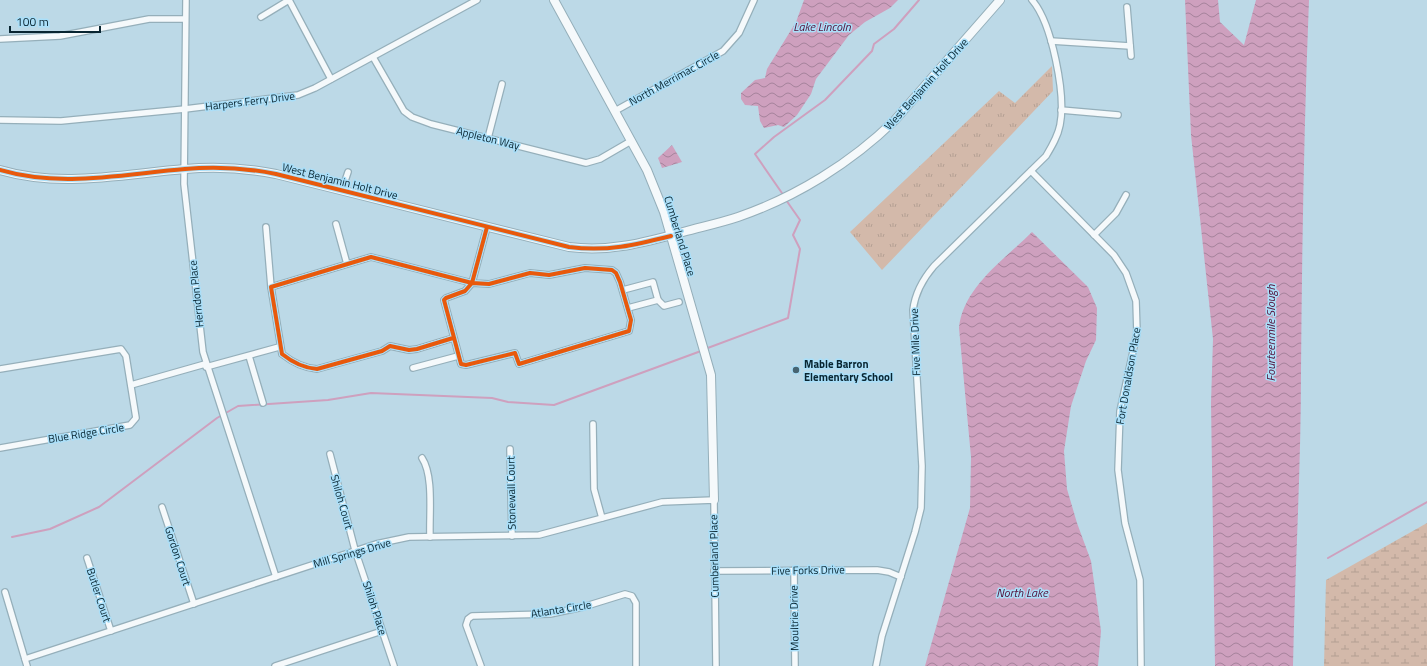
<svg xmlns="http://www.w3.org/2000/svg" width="1427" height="666" viewBox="0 0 1427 666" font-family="'Titillium Web',sans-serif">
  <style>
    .wetland { fill: url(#wetland-marsh) }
    .park { fill: url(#park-tufts) }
    .water { fill: url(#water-waves) }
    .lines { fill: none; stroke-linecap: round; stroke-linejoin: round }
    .stream { stroke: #cea0be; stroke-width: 2 }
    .street-casing { stroke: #95afba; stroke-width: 8 }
    .secondary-casing { stroke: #95afba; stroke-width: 10 }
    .street { stroke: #f5f9fb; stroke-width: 5.5 }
    .secondary { stroke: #f5f9fb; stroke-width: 8 }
    .cycleway-casing { stroke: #aadff9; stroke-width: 6 }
    .cycleway { stroke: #e8590c; stroke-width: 4 }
    .poi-dot { fill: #476471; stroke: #aadff9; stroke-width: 1.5 }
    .labels { text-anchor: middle; stroke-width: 3; stroke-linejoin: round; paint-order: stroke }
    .street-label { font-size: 11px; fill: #082531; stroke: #aadff9 }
    .poi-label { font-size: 11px; font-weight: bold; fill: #082531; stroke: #aadff9; text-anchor: start }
    .water-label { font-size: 12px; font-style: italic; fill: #540e37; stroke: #aadff9 }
  </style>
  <defs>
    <pattern id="wetland-marsh" width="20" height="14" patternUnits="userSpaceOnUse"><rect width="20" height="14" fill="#d3b9aa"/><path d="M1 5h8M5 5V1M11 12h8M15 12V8" fill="none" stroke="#b49f93"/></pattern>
    <pattern id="park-tufts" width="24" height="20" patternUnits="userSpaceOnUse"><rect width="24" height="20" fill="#d3b9aa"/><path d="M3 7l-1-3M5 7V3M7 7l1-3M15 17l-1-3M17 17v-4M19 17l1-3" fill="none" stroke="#b49f93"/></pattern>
    <pattern id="water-waves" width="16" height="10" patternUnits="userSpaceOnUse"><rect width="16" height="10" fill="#cea0be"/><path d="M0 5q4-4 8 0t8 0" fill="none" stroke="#a5829b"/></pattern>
  </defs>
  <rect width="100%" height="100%" fill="#bcd9e7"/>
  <polygon class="wetland" points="1427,523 1427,666 1324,666 1326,580"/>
  <polygon class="park" points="1052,66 1053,91 882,270 850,232 999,91 1015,103"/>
  <g class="water">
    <polygon points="804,0 898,0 890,8 865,22 849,35 816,79 811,94 797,115 784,127 778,125 764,128 760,121 758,106 745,105 741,99 741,93 755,80 765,78 767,69 796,22"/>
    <path d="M1185 0H1218L1220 22 1244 45 1256 0H1309C1304 124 1302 248 1301 371 1301 470 1295 568 1293 666H1215L1211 403 1213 339 1191 135Z"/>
    <polygon points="672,145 682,162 662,168 658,158"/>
    <path d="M1032 232 1088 287 1097 308 1096 340 1086 361 1071 406 1064 451 1067 489 1077 523 1091 561 1101 631 1098 666H925L970 508 971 457 959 328C963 287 1005 259 1032 232Z"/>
  </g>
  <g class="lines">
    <g class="stream">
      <polyline points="784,196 755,154 774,137 825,100 872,51 874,44 894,29 919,0"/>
      <polyline points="705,349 788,318 800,249 793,235 800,220 786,200"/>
      <polyline points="12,537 50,529 99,507 217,418 238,406 328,400 371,393 492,398 508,402 554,405 701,351"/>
      <polyline points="1328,558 1427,502"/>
    </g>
    <defs>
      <g id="street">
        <polyline points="186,0 184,184 203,352 276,577"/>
        <polyline points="289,0 331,79"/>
        <polyline points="1127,7 1131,56"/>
        <polyline points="261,17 289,0"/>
        <polyline points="0,39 60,36 149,19 185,19"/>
        <polyline points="1051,41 1130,46"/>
        <polyline points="373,57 404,111 412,117 431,124 586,163 600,159 631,141"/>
        <polyline points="1061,110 1118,115"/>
        <polyline points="615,111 723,51 739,33 754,0"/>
        <polyline points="0,120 61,121 185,109 298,95 315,88 477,0"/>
        <polyline points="488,138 502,84"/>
        <polyline points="1031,171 1114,255 1126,273 1136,301 1137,333 1120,411 1118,470 1125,523 1140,580 1141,666"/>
        <polyline points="342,190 348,172"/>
        <polyline points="336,224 347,264"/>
        <polyline points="266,227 271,287"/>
        <polyline points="1094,235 1116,213 1126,195"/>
        <polyline points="623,290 653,282 658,300 628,308"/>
        <polyline points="658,300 664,306 679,302"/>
        <path d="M453 338 417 349 409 350 390 346 382 351 317 369C304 368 292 362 282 354L271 287 371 257 472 283 489 284 530 273 549 275 585 268 612 270 616 273 620 282 631 320 629 331 519 364 515 353 466 365 461 364 444 300 446 298 465 291 472 283 487 227"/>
        <polyline points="249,356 263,403"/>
        <polyline points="206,367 279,347"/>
        <polyline points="413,368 458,356"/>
        <polyline points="0,369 121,349 126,356 136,418 130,425 0,448"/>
        <polyline points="131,385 205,364"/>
        <polyline points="593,424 594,489 602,518"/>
        <polyline points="510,449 512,536"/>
        <polyline points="330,454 355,550 394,666"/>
        <path d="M422 458C434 476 429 515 430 537"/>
        <polyline points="162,507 194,604"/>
        <polyline points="87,558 111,631"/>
        <polyline points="794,570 795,666"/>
        <polyline points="714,571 877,570 889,572 901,577"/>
        <polyline points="5,592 27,666"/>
        <polyline points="25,659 376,544 409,537 539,535 662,502 714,500 716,666"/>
        <polyline points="275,666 382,631"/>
        <polyline points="481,666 466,625 468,619 472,616 550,614 583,607 625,594 632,596 636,603 636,666"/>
        <path d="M876 666 882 636 915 532 921 508 922 466 913 310C915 293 922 280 934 266L1046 156C1052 146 1058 136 1060 125 1066 95 1052 23 1032 0"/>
      </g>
      <g id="secondary">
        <polyline points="554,0 647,170 664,212 711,375 714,500"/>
        <path d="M0 170C61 188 123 174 185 169 216 166 246 168 276 174L569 247C610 252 643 243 683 232 701 227 720 223 738 217 796 197 851 163 895 120L1000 0"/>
      </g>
    </defs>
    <use href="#street" class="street-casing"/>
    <use href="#secondary" class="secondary-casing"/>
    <use href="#street" class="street"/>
    <use href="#secondary" class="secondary"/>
    <defs>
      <g id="cycleway">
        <path d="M0 170C61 188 123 174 185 169 216 166 246 168 276 174L569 247C607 252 635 245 671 236"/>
        <path d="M453 338 417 349 409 350 390 346 382 351 317 369C304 368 292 362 282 354L271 287 371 257 472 283 489 284 530 273 549 275 585 268 612 270 616 273 620 282 631 320 629 331 519 364 515 353 466 365 461 364 444 300 446 298 465 291 472 283 487 227"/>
      </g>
    </defs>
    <use href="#cycleway" class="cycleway-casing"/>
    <use href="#cycleway" class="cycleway"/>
  </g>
  <circle class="poi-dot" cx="796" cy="370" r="4"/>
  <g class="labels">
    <g class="street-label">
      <text transform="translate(674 78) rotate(-29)" y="4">North Merrimac Circle</text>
      <text transform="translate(926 84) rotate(-48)" y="4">West Benjamin Holt Drive</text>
      <text transform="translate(250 101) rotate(-7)" y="4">Harpers Ferry Drive</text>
      <text transform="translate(488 138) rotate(14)" y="4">Appleton Way</text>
      <text transform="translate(340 181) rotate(14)" y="4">West Benjamin Holt Drive</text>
      <text transform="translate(680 236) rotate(73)" y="4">Cumberland Place</text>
      <text transform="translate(196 294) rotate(-96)" y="4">Herndon Place</text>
      <text transform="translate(915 342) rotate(-92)" y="4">Five Mile Drive</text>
      <text transform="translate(1128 376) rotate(-80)" y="4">Fort Donaldson Place</text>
      <text transform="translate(86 433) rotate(-9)" y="4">Blue Ridge Circle</text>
      <text transform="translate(511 493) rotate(-91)" y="4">Stonewall Court</text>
      <text transform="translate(342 502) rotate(74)" y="4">Shiloh Court</text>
      <text transform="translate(352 553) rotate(-16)" y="4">Mill Springs Drive</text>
      <text transform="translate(178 556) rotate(72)" y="4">Gordon Court</text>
      <text transform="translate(714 556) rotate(-91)" y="4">Cumberland Place</text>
      <text transform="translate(808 570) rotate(-1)" y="4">Five Forks Drive</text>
      <text transform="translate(99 595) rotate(72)" y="4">Butler Court</text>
      <text transform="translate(375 608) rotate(72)" y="4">Shiloh Place</text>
      <text transform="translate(561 609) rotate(-9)" y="4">Atlanta Circle</text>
      <text transform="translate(794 618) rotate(-91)" y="4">Moultrie Drive</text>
    </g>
    <g class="poi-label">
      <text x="804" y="368">Mable Barron<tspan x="804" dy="13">Elementary School</tspan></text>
    </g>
    <g class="water-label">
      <text x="822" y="31">Lake Lincoln</text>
      <text transform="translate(1271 333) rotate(-90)" y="4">Fourteenmile Slough</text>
      <text x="1022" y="597">North Lake</text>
    </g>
  </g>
  <path d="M10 26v6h90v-6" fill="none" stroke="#082531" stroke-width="2"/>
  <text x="16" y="26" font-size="12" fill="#082531" stroke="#aadff9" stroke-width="3" paint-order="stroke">100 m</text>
</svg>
